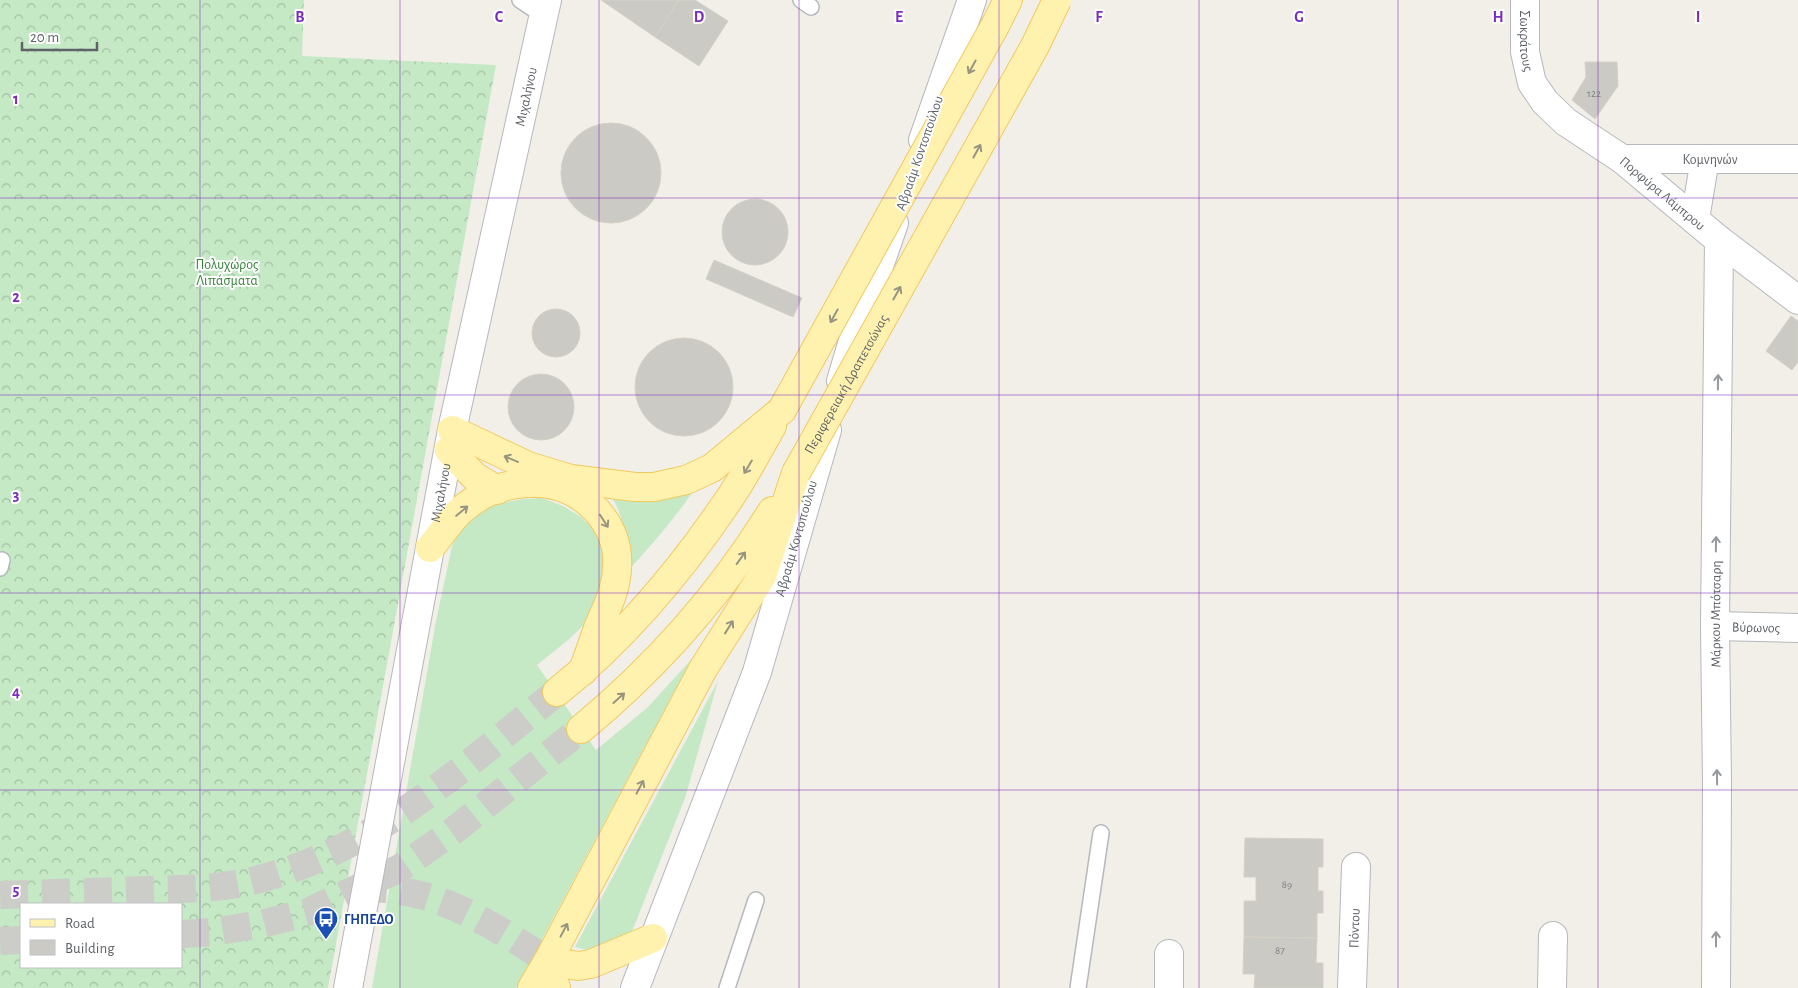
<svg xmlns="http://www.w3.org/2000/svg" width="1798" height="988" viewBox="0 0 1798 988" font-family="'Alegreya Sans',sans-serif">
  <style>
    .grass { fill: #c5e8c5 }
    .forest { fill: url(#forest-crowns); fill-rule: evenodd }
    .building { fill: #cccac5; stroke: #d6d1c6 }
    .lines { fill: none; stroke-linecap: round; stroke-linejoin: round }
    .primary-tunnel { stroke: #ccccc8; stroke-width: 28; stroke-dasharray: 28 14; stroke-linecap: butt }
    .service-casing { stroke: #b5b8bc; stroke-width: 18 }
    .minor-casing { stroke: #b5b8bc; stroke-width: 30 }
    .tertiary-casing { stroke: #b5b8bc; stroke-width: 30 }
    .primary-casing { stroke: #f2c960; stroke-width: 30 }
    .service { stroke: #fff; stroke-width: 15 }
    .minor { stroke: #fff; stroke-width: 28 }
    .tertiary { stroke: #fff; stroke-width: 28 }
    .primary { stroke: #fff2af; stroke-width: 28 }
    .primary-bridge-casing { stroke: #f2c960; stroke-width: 30; stroke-linecap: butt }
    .primary-bridge { stroke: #fff2af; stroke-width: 28 }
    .oneway { stroke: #979581 }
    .oneway2 { stroke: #979a9d }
    .grid { fill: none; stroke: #7b2cbf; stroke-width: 1; stroke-opacity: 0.55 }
    .labels { text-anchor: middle; stroke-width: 4; stroke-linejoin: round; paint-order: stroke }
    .number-label { font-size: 11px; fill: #7a7d7f }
    .street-label { font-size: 14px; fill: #5f6368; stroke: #fff }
    .park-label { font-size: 14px; fill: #348238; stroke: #fff }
    .transit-label { font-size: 14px; font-weight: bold; fill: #164399; stroke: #fff; text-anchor: start }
    .grid-label { font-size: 16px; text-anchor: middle; font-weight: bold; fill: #7b2cbf; stroke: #fff; stroke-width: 4; stroke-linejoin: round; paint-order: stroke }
  </style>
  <defs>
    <pattern id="forest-crowns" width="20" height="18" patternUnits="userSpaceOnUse" patternTransform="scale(1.25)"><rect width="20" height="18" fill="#c5e8c5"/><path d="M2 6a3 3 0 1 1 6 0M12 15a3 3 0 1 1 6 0" fill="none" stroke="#a3c0a4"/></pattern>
  </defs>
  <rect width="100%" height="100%" fill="#f1efe8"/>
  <g class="grass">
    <path d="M700 481C678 515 651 546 623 576 624 552 627 523 614 501 612 496 605 491 600 487Z"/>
    <polygon points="542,498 563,506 581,517 594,530 604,550 607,576 591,618 568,640 537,665 596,750 647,708 691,660 516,988 372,988 436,621 452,546 461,528 475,516 496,504 523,499"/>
    <polygon points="718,681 685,798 631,934 600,950 587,950 575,947"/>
  </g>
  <path class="forest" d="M0 0H304L302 56 496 65 328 988H0ZM21 904H181V967H21Z"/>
  <g class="building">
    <polygon points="601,0 679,0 655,37"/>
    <polygon points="679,0 695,0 728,21 699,66 655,37"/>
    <polygon points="1585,62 1617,62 1618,86 1595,119 1572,100 1586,77"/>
    <circle cx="611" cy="173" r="50"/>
    <circle cx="755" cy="232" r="33"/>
    <polygon points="714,260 802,298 793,317 706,279"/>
    <circle cx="556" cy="333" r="24"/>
    <polygon points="1791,316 1798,321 1798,362 1792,370 1766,351"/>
    <circle cx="684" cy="387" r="49"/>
    <circle cx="541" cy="407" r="33"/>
    <polygon points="1245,838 1323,839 1323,867 1318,867 1318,891 1323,891 1323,913 1317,913 1317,938 1244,937 1244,901 1256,901 1256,877 1244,877"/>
    <polygon points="1244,937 1317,938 1316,963 1323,963 1323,988 1254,988 1255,974 1243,974"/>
  </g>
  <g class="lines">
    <g class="primary-tunnel">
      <path d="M359 890C368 890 378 888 386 889 447 894 499 929 548 961"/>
      <path d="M0 895C49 893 98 892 147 890 182 889 218 889 252 881 373 852 463 767 557 692"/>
      <polyline points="181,934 212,932 262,924 308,912 400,868 452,832 581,729"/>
      <polyline points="0,941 21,940"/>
    </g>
    <defs>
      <g id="service">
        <polyline points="520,0 544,16"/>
        <polyline points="801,0 811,7"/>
        <polyline points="0,568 2,560"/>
        <polyline points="727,988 756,900"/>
        <polyline points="1078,988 1101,833"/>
      </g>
      <g id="minor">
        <path id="s1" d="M1525 0V52L1532 83 1545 102 1566 122 1622 159 1719 240 1798 300"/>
        <path id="s2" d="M1622 159H1798"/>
        <polyline points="1695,219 1705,159"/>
        <path id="s3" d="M1715 626 1798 628"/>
        <polyline points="1169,988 1169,954"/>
        <path id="s4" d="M1352 988 1356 867"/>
        <polyline points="1552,988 1553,936"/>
        <path id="s5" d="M1716 988 1717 783 1715 626 1719 240"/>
      </g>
      <g id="tertiary">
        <polyline points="923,140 972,0"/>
        <polyline points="841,381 852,344 894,223"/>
        <path id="s6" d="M348 988 452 430 547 0"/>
        <path id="s7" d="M635 988 757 672 827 430"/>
      </g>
      <g id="primary">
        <polyline points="996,24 1008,0"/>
        <polyline points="452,430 528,466 571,479 635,487 654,487 686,480 712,468 782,410"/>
        <polyline points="449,450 474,476 497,490"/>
        <path d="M430 548C440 536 448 523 459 512 494 479 553 471 590 504 605 517 616 537 617 556 619 585 609 603 598 628 593 642 588 657 583 671"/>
        <path d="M557 692C623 639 678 574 725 505 743 480 757 452 772 426"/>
        <path d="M581 729C656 667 721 594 772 511"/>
        <polyline points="532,988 548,961 703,669 762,576 796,473"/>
        <polyline points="556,988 548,961 578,966 591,964 653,938"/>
      </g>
    </defs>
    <use href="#service" class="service-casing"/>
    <use href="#minor" class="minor-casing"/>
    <use href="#tertiary" class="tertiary-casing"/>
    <use href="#primary" class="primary-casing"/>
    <use href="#service" class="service"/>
    <use href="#minor" class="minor"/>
    <use href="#tertiary" class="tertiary"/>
    <use href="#primary" class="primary"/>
    <defs>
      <g id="primary-bridge">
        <polyline points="782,410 996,24"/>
        <path id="s8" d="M796 473 1035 46 1057 0"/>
      </g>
    </defs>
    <use href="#primary-bridge" class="primary-bridge-casing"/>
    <use href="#primary-bridge" class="primary-bridge"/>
  </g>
  <defs><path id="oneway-shaft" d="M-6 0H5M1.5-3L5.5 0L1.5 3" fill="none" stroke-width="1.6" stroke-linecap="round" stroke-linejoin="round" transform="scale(1.25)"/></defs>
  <g class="oneway">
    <use href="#oneway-shaft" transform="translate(972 67) rotate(119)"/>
    <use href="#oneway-shaft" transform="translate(977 151) rotate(-61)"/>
    <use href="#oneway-shaft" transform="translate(897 293) rotate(-61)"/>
    <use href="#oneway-shaft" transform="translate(834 316) rotate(119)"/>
    <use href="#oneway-shaft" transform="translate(511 459) rotate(-157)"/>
    <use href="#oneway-shaft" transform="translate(748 467) rotate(121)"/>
    <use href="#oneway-shaft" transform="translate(462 511) rotate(-40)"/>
    <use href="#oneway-shaft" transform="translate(604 521) rotate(57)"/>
    <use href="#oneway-shaft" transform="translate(741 558) rotate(-54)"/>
    <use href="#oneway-shaft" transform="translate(729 627) rotate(-58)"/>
    <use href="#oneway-shaft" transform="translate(619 698) rotate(-42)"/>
    <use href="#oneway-shaft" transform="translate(640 787) rotate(-62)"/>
    <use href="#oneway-shaft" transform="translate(564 930) rotate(-62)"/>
  </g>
  <g class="oneway2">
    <use href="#oneway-shaft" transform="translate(1718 382) rotate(-89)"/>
    <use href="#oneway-shaft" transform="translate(1716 544) rotate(-89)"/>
    <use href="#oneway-shaft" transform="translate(1717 777) rotate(-91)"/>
    <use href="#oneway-shaft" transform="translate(1716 939) rotate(-90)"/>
  </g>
  <path class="grid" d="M200 0V988M400 0V988M599 0V988M799 0V988M999 0V988M1199 0V988M1398 0V988M1598 0V988M0 198H1798M0 395H1798M0 593H1798M0 790H1798"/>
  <defs>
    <symbol id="bus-pin" viewBox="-11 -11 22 30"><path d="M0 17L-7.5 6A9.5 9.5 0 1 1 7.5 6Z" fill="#1a4fb4" stroke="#fff"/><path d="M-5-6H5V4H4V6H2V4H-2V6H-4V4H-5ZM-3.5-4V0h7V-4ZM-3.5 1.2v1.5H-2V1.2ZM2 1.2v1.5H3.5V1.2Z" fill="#fff"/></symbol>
  </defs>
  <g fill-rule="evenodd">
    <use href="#bus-pin" x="312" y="905" width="28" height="38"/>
  </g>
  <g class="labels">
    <g class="number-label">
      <text x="1594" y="97">122</text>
      <text x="1287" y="888">89</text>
      <text x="1280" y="954">87</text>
    </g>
    <g class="street-label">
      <text dy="5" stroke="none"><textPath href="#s1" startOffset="41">Σωκράτους</textPath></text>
      <text dy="5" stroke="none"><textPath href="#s6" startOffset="909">Μιχαλήνου</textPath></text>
      <text transform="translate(919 153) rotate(-71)" y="5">Αβραάμ Κοντοπούλου</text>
      <text dy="5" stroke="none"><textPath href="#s2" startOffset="88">Κομνηνών</textPath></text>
      <text dy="5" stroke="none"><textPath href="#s1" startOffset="256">Πορφύρα Λάμπρου</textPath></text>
      <text dy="5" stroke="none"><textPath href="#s8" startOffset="102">Περιφερειακή Δραπετσώνας</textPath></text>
      <text dy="5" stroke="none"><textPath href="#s6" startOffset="504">Μιχαλήνου</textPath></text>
      <text dy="5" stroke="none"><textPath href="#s7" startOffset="478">Αβραάμ Κοντοπούλου</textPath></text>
      <text dy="5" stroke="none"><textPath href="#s5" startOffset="374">Μάρκου Μπότσαρη</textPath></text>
      <text dy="5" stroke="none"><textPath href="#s3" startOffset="41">Βύρωνος</textPath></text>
      <text dy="5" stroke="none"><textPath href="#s4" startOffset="60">Πόντου</textPath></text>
    </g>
    <g class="park-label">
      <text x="227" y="269">Πολυχώρος<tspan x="227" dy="16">Λιπάσματα</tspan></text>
    </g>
    <g class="transit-label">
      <text x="344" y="924">ΓΗΠΕΔΟ</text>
    </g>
  </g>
  <g class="grid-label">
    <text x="300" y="22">B</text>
    <text x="499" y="22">C</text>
    <text x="699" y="22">D</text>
    <text x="899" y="22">E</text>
    <text x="1099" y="22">F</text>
    <text x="1299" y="22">G</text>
    <text x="1498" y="22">H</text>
    <text x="1698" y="22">I</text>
    <text x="16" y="104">1</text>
    <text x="16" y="302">2</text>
    <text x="16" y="500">3</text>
    <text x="16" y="697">4</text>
    <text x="16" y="895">5</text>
  </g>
  <rect x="20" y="903" width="162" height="65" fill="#ffffff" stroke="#bfc1c3"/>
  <rect x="30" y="919" width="25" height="8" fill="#fff2af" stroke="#bfc1c3"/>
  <text x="65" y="928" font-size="15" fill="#5f6368">Road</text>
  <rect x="30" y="940" width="25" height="15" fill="#cccac5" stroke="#bfc1c3"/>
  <text x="65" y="953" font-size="15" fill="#5f6368">Building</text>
  <path d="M22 42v8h75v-8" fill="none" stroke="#5f6368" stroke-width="2.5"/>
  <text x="30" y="42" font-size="15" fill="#5f6368" stroke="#ffffff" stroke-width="4" paint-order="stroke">20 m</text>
</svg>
